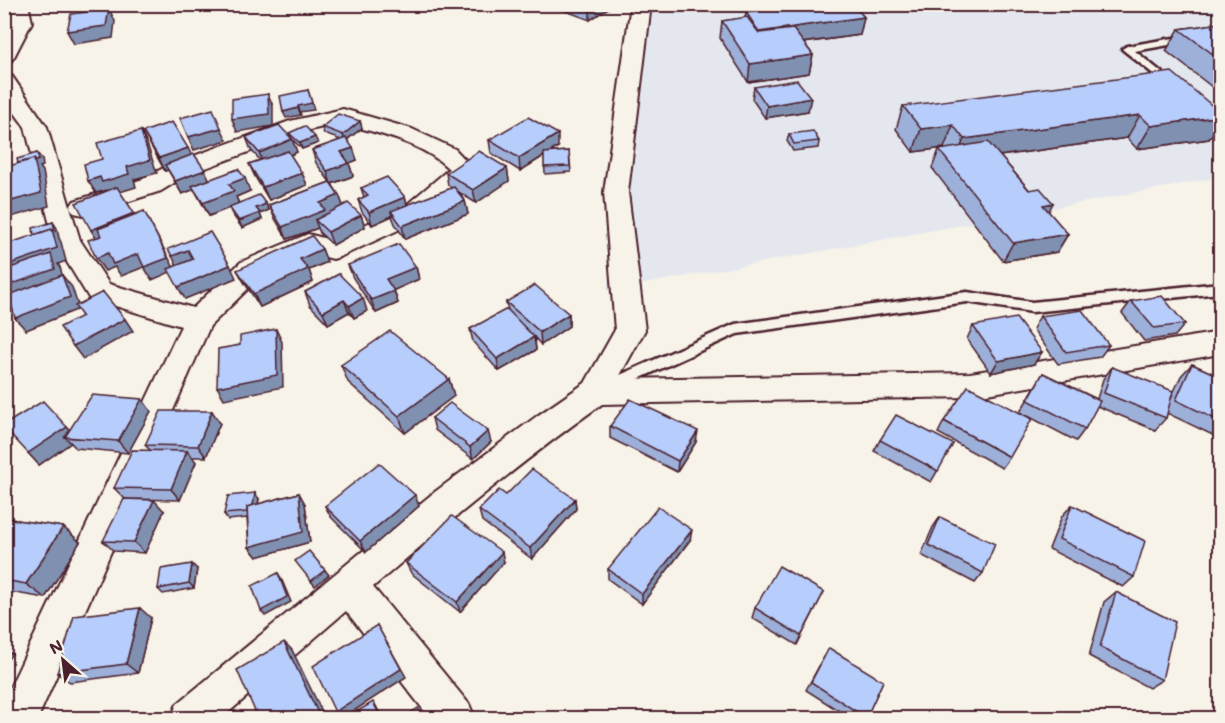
<svg xmlns="http://www.w3.org/2000/svg" width="1225" height="723" viewBox="0 0 1225 723" font-family="Mali,sans-serif">
  <style>
    .built { fill: #e4e8ee }
    .lines { fill: none; stroke-linecap: round; stroke-linejoin: round }
    .lane-casing { stroke: #4a1f2b; stroke-width: 5 }
    .street-casing { stroke: #4a1f2b; stroke-width: 4 }
    .lane { fill: #f7f3e8; fill-rule: evenodd }
    .street { fill: #f7f3e8; fill-rule: evenodd }
    .wall { fill: #9db0d9; stroke: #4a1f2b; stroke-width: 1.5 }
    .shaded-wall { fill: #8090b0; stroke: #4a1f2b; stroke-width: 1.5 }
    .building { fill: #b7cdfc; stroke: #4a1f2b; stroke-width: 1.5 }
  </style>
  <rect width="100%" height="100%" fill="#f7f3e8"/>
  <filter id="ink" filterUnits="userSpaceOnUse"><feTurbulence type="fractalNoise" baseFrequency=".0167" numOctaves="2"/><feDisplacementMap in="SourceGraphic" scale="12" xChannelSelector="R" yChannelSelector="G"/><feConvolveMatrix kernelMatrix="1 2 1 2 8 2 1 2 1" color-interpolation-filters="sRGB"/></filter>
  <g filter="url(#ink)">
    <polygon class="built" points="646,5 1220,5 1220,177 607,291"/>
    <g class="lines">
      <defs>
        <g id="lane">
          <polygon points="1220,30 1220,36 1135,51 1175,83 1175,87 1171,88 1122,49 1127,46"/>
          <polygon points="1220,283 1220,293 1032,312 967,302 737,334 612,391 602,391 599,387 602,383 735,324 967,292 1032,302"/>
        </g>
        <g id="street">
          <polygon points="9,4 28,4 32,22 14,57 11,61 4,63 4,36 12,22"/>
          <path d="M631 4H651L628 192 645 330 618 379 970 373 1220 332V354L970 397 602 404C522 461 447 523 373 587L469 704 475 718H430L346 611 222 718H171L177 704 432 494 537 416 585 383 615 330 604 192Z"/>
          <path d="M4 75 12 76 47 127 70 207 74 201 143 179 169 165 290 121 343 109 412 129 455 149 475 170 422 219 342 256 333 259 310 253 261 276 210 326 38 718H4V700L181 326 89 298 54 241 25 127 4 98ZM342 123C378 134 422 142 449 169L404 207 331 240 308 234 241 262 193 308 109 284 80 240 70 207 74 213 83 215 92 213 161 191 187 175 305 131Z"/>
        </g>
      </defs>
      <use href="#lane" class="lane-casing"/>
      <use href="#street" class="street-casing"/>
      <use href="#lane" class="lane"/>
      <use href="#street" class="street"/>
    </g>
    <g class="wall">
      <polygon points="563,4 611,4 611,6 590,20 563,10"/>
      <polygon points="796,4 853,4 864,17 860,35 804,43 813,55 809,73 748,82 720,38 722,21 745,18 746,12 796,6"/>
      <polygon points="1221,23 1221,94 1166,51 1179,29"/>
      <polygon points="754,87 808,111 765,118 752,99"/>
      <polygon points="903,106 1221,113 1221,121 1209,139 1137,149 1127,138 1000,156 1068,234 1057,252 1003,261 932,168 939,150 945,149 944,148 913,152 896,129"/>
      <polygon points="360,121 362,128 347,140 357,160 349,163 353,176 332,184 339,195 343,206 361,215 365,227 333,245 320,233 318,228 287,239 274,217 269,205 330,182 316,163 312,150 341,140 324,134 322,127"/>
      <polygon points="143,132 192,155 209,179 250,191 236,197 239,203 266,204 269,210 260,214 262,219 242,228 232,214 229,208 209,216 194,189 182,194 168,170 165,171"/>
      <polygon points="289,133 318,143 302,149 292,139"/>
      <polygon points="789,134 819,141 818,148 793,151 787,141"/>
      <polygon points="246,137 292,139 297,152 290,155 302,173 307,185 269,200 255,177 249,164 260,160 251,150"/>
      <polygon points="489,140 558,147 550,152 569,151 571,172 545,174 544,156 520,171 491,153"/>
      <polygon points="507,168 509,181 476,203 457,191 465,201 468,214 405,239 395,224 392,216 372,225 362,212 358,200 364,197 361,188 405,197 407,205 452,188 448,185 446,173"/>
      <polygon points="322,249 327,262 309,270 313,282 260,307 244,282 237,270"/>
      <polygon points="348,265 416,267 419,279 394,290 398,303 376,313 353,278"/>
      <polygon points="339,274 367,311 354,318 349,312 328,324 310,305 305,292"/>
      <polygon points="1131,301 1185,324 1175,336 1144,341 1122,313"/>
      <polygon points="506,302 569,314 569,326 541,345 535,338 536,350 499,371 473,342 470,329 508,310"/>
      <polygon points="1040,316 1109,345 1100,357 1058,364 1033,329"/>
      <polygon points="973,326 1042,352 1034,364 991,373 967,339"/>
      <polygon points="1192,364 1221,377 1221,439 1167,413 1166,418 1155,430 1097,406 1085,429 1076,441 1020,412 1043,373 1097,399 1103,379 1112,367 1170,400 1181,376"/>
      <polygon points="341,365 449,379 454,396 405,433 348,382"/>
      <polygon points="151,411 128,453 76,448 71,443 39,465 28,453 70,429"/>
      <polygon points="432,418 491,442 473,459 435,430"/>
      <polygon points="944,421 1010,457 1002,468 938,433"/>
      <polygon points="220,423 206,457 192,457 196,462 180,500 125,499 114,488 150,450 145,445"/>
      <polygon points="610,426 696,442 677,472 610,438"/>
      <polygon points="880,440 953,444 931,482 874,451"/>
      <polygon points="299,493 305,504 310,542 257,557 249,547 247,518 228,520 224,514 259,499 258,504"/>
      <polygon points="506,495 575,499 576,509 532,559 482,521 479,510"/>
      <polygon points="1072,505 1134,577 1123,587 1049,549 1062,516"/>
      <polygon points="325,506 419,506 366,552 331,517"/>
      <polygon points="164,511 145,553 114,551 103,541"/>
      <polygon points="940,517 983,573 975,583 921,555 933,527"/>
      <polygon points="4,518 63,527 80,542 45,598 4,591"/>
      <polygon points="690,540 642,604 608,579 608,569"/>
      <polygon points="504,562 460,612 411,573 406,563"/>
      <polygon points="197,569 194,588 163,594 158,589"/>
      <polygon points="824,592 797,645 752,618 755,608"/>
      <polygon points="1116,592 1162,680 1149,688 1089,656 1104,602"/>
      <polygon points="151,618 138,673 70,682 57,673"/>
      <polygon points="824,657 883,681 866,718 850,718 806,690"/>
    </g>
    <g class="shaded-wall">
      <polygon points="595,4 611,4 611,6 590,20 590,8"/>
      <polygon points="109,9 115,21 113,38 74,44 67,31"/>
      <polygon points="864,17 860,35 756,49 759,32"/>
      <polygon points="813,55 809,73 748,82 750,64"/>
      <polygon points="4,90 7,94 4,99"/>
      <polygon points="308,90 314,110 300,112 298,106"/>
      <polygon points="268,94 273,106 273,126 237,132 232,119"/>
      <polygon points="811,98 808,111 765,118 767,106"/>
      <polygon points="298,108 301,115 286,118 283,112"/>
      <polygon points="1140,115 1127,138 955,162 964,139"/>
      <polygon points="1221,116 1221,121 1209,139 1137,149 1151,126"/>
      <polygon points="360,121 362,128 345,141 343,135"/>
      <polygon points="953,125 944,148 913,152 921,129"/>
      <polygon points="221,128 227,140 194,150 188,137"/>
      <polygon points="141,131 147,144 157,173 134,179 136,187 110,195 107,190 96,193 88,181 100,177 127,167"/>
      <polygon points="558,134 558,147 520,171 519,158"/>
      <polygon points="315,137 318,143 302,149 300,143"/>
      <polygon points="292,139 297,152 264,165 259,153"/>
      <polygon points="188,148 194,160 165,171 159,158"/>
      <polygon points="353,148 357,160 345,165 341,152"/>
      <polygon points="37,153 42,159 43,166 40,167 43,171 49,206 8,218 4,214 4,203"/>
      <polygon points="349,163 353,176 331,184 327,171"/>
      <polygon points="507,168 509,181 476,203 473,190"/>
      <polygon points="205,170 211,183 182,194 175,181"/>
      <polygon points="302,173 307,185 269,200 263,187"/>
      <polygon points="245,178 250,191 236,197 239,204 209,216 203,203 229,184"/>
      <polygon points="339,195 344,208 315,220 318,228 287,239 282,227 320,203"/>
      <polygon points="405,197 408,210 391,211 392,216 372,225 369,212"/>
      <polygon points="465,201 468,214 405,239 402,226"/>
      <polygon points="1053,203 1044,221 1043,205"/>
      <polygon points="266,204 269,210 260,214 262,219 242,228 239,221 256,208"/>
      <polygon points="144,211 175,270 152,280 144,267 121,276 115,267 105,271 96,258 108,253"/>
      <polygon points="134,213 141,226 99,243 91,230"/>
      <polygon points="361,215 365,227 333,245 328,232"/>
      <polygon points="53,222 57,228 59,238 61,242 66,261 58,264 60,267 64,281 9,301 4,296 4,266"/>
      <polygon points="1068,234 1057,252 1003,261 1013,243"/>
      <polygon points="322,249 327,262 309,270 313,282 260,307 254,294 300,259"/>
      <polygon points="188,250 195,262 179,269 172,256"/>
      <polygon points="230,265 236,278 185,299 178,287"/>
      <polygon points="416,267 419,279 390,292 386,279"/>
      <polygon points="62,275 72,287 79,309 26,330 15,318"/>
      <polygon points="394,291 398,303 376,313 371,300"/>
      <polygon points="363,298 367,311 354,318 349,306"/>
      <polygon points="344,300 349,312 328,324 323,312"/>
      <polygon points="569,314 569,326 541,345 540,332"/>
      <polygon points="125,319 133,331 83,359 73,346"/>
      <polygon points="276,329 282,342 283,387 224,399 217,387"/>
      <polygon points="534,337 536,350 499,371 497,359"/>
      <polygon points="1042,352 1034,364 991,373 998,361"/>
      <polygon points="449,379 454,396 405,433 399,416"/>
      <polygon points="142,399 151,411 128,453 118,441"/>
      <polygon points="212,411 220,423 206,457 198,446"/>
      <polygon points="67,427 78,438 65,437 71,443 39,465 28,453"/>
      <polygon points="488,431 491,442 473,459 470,447"/>
      <polygon points="698,431 696,442 677,472 678,461"/>
      <polygon points="187,451 196,462 180,500 171,489"/>
      <polygon points="255,493 259,499 255,518 251,512"/>
      <polygon points="299,493 305,504 310,542 257,557 249,547"/>
      <polygon points="415,495 419,506 366,552 360,541"/>
      <polygon points="575,499 576,509 532,559 530,548"/>
      <polygon points="154,500 164,511 145,553 134,542"/>
      <polygon points="63,527 80,542 45,598 26,584"/>
      <polygon points="692,530 690,540 642,604 642,594"/>
      <polygon points="502,552 504,562 460,612 457,602"/>
      <polygon points="192,564 197,569 194,588 189,583"/>
      <polygon points="325,570 329,575 315,586 311,581"/>
      <polygon points="278,573 281,578 291,602 265,616 261,611"/>
      <polygon points="140,608 151,618 138,673 126,664"/>
      <polygon points="377,625 406,677 343,718 341,718 335,712"/>
      <polygon points="284,642 292,650 325,718 318,718"/>
      <polygon points="4,649 12,654 4,664"/>
      <polygon points="373,702 376,706 382,718 381,718"/>
    </g>
    <g class="building">
      <polygon points="581,4 595,4 590,8"/>
      <polygon points="805,4 853,4 864,17 759,32 746,12"/>
      <polygon points="109,9 106,26 67,31 71,14"/>
      <polygon points="747,17 759,33 793,29 813,55 750,64 722,21"/>
      <polygon points="1221,23 1221,60 1179,29"/>
      <polygon points="1172,72 1221,113 1221,116 1151,126 1140,115 964,139 953,125 921,129 903,106"/>
      <polygon points="797,80 811,98 767,106 754,87"/>
      <polygon points="308,90 312,103 298,106 298,108 283,112 280,96"/>
      <polygon points="268,94 269,114 232,119 232,99"/>
      <polygon points="213,109 221,128 188,137 180,118"/>
      <polygon points="338,114 360,121 343,135 322,127"/>
      <polygon points="528,117 558,134 519,158 489,140"/>
      <polygon points="172,122 188,148 159,158 143,132"/>
      <polygon points="279,125 292,139 259,153 246,137"/>
      <polygon points="305,126 315,137 300,143 289,133"/>
      <polygon points="141,131 150,160 127,167 129,174 102,182 100,177 88,181 84,164 102,159 97,143"/>
      <polygon points="813,131 819,141 794,144 789,134"/>
      <polygon points="346,138 353,148 341,152 349,163 327,171 312,150"/>
      <polygon points="988,142 1029,190 1040,188 1053,203 1043,205 1068,234 1013,243 939,150"/>
      <polygon points="288,151 302,173 263,187 249,164"/>
      <polygon points="479,151 507,168 473,190 446,173"/>
      <polygon points="569,151 570,166 544,167 544,153"/>
      <polygon points="37,153 39,160 36,161 34,159 18,163 17,159"/>
      <polygon points="194,154 205,170 175,181 165,165"/>
      <polygon points="34,159 41,193 4,203 4,178 10,177 9,166"/>
      <polygon points="238,169 245,178 229,184 234,191 203,203 192,186"/>
      <polygon points="387,177 405,197 369,212 358,200 368,195 361,188"/>
      <polygon points="330,182 339,195 320,203 325,210 282,227 269,205"/>
      <polygon points="117,187 134,213 91,230 76,203"/>
      <polygon points="454,187 465,201 402,226 391,211"/>
      <polygon points="259,195 266,204 256,208 260,213 239,221 229,207"/>
      <polygon points="348,203 361,215 328,232 315,220"/>
      <polygon points="144,211 168,258 144,267 138,254 113,264 108,253 96,258 88,240 101,236 98,229"/>
      <polygon points="53,222 55,231 52,229 34,235 33,228"/>
      <polygon points="52,229 57,248 4,266 4,245"/>
      <polygon points="210,232 230,265 178,287 168,269 193,259 188,250 172,256 168,249"/>
      <polygon points="312,236 322,249 300,259 308,269 254,294 237,270"/>
      <polygon points="399,244 416,267 386,279 394,291 371,300 348,265"/>
      <polygon points="51,254 55,269 4,287 4,270"/>
      <polygon points="339,274 363,298 349,306 344,300 323,312 305,292"/>
      <polygon points="62,275 70,297 15,318 9,295"/>
      <polygon points="535,285 569,314 540,332 506,302"/>
      <polygon points="103,292 125,319 73,346 60,327 82,316 75,306"/>
      <polygon points="1162,296 1185,324 1154,328 1131,301"/>
      <polygon points="507,309 534,337 497,359 470,329"/>
      <polygon points="1082,310 1109,345 1066,352 1040,316"/>
      <polygon points="1016,318 1042,352 998,361 973,326"/>
      <polygon points="276,329 277,375 217,387 218,349 240,345 240,336"/>
      <polygon points="390,331 449,379 399,416 341,365"/>
      <polygon points="1192,364 1221,377 1221,422 1176,400"/>
      <polygon points="1112,367 1173,391 1166,418 1104,393"/>
      <polygon points="1043,373 1100,401 1085,429 1028,400"/>
      <polygon points="968,386 1032,419 1010,457 944,421"/>
      <polygon points="92,395 142,399 118,441 65,437"/>
      <polygon points="630,399 698,431 678,461 610,426"/>
      <polygon points="43,401 67,427 28,453 4,427 4,425"/>
      <polygon points="450,403 488,431 470,447 432,418"/>
      <polygon points="161,411 212,411 198,446 145,445"/>
      <polygon points="896,415 953,444 938,471 880,440"/>
      <polygon points="132,450 187,451 171,489 114,488"/>
      <polygon points="379,463 415,495 360,541 325,506"/>
      <polygon points="532,469 575,499 530,548 479,510 499,490 506,495"/>
      <polygon points="255,493 253,505 247,507 247,512 224,514 228,496"/>
      <polygon points="299,493 303,532 249,547 247,507"/>
      <polygon points="124,499 154,500 134,542 103,541"/>
      <polygon points="1072,505 1145,541 1134,577 1059,539"/>
      <polygon points="658,507 692,530 642,594 608,569"/>
      <polygon points="452,516 502,552 457,602 406,563"/>
      <polygon points="940,517 995,544 983,573 928,545"/>
      <polygon points="4,518 63,527 26,584 4,580"/>
      <polygon points="309,551 325,570 311,581 295,561"/>
      <polygon points="192,564 189,583 158,589 161,569"/>
      <polygon points="779,566 824,592 801,636 755,608"/>
      <polygon points="278,573 287,597 261,611 252,586"/>
      <polygon points="1116,592 1175,622 1162,680 1100,647"/>
      <polygon points="140,608 126,664 57,673 74,616"/>
      <polygon points="377,625 401,669 335,712 313,666"/>
      <polygon points="284,642 320,717 318,718 258,718 237,670"/>
      <polygon points="829,648 883,681 866,718 811,682"/>
      <polygon points="373,702 381,718 346,718"/>
      <polygon points="418,708 424,718 403,718"/>
    </g>
  </g>
  <rect width="1225" height="723" fill="none" stroke="#f7f3e8" stroke-width="24"/>
  <rect x="12" y="12" width="1201" height="699" fill="none" stroke="#4a1f2b" stroke-width="2" filter="url(#ink)"/>
  <g transform="translate(63 660) rotate(332)" stroke="#f7f3e8" stroke-width="4.5" paint-order="stroke">
  <path d="M0-4.5L10 22L0 15L-10 22Z" fill="#4a1f2b"/>
  <text y="-9" font-size="16" font-weight="bold" text-anchor="middle" fill="#4a1f2b">N</text>
  </g>
</svg>
